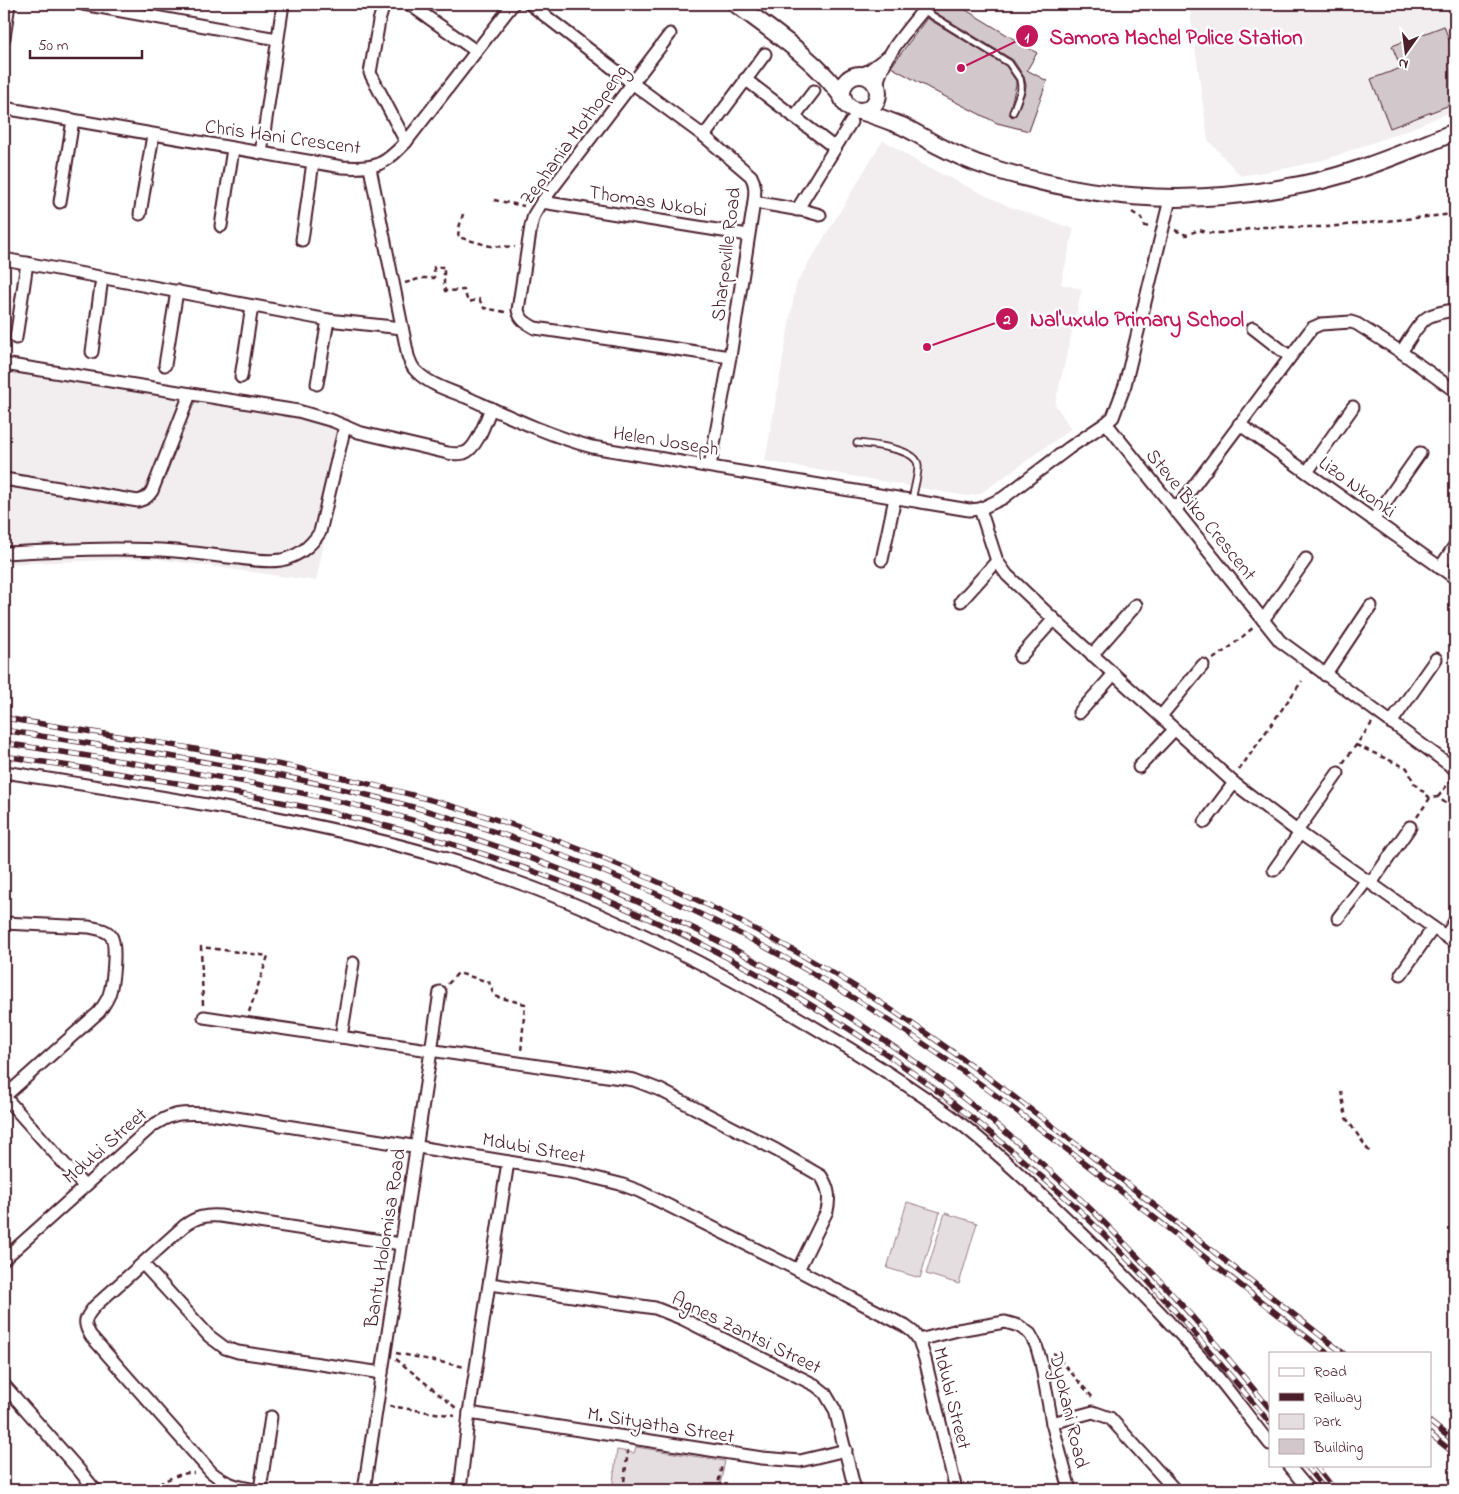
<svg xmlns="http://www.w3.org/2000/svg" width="1459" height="1494" viewBox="0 0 1459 1494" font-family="'Indie Flower',sans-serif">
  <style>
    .built { fill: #f2eeef }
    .green { fill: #e5dee0; stroke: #987e86 }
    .building { fill: #d2c7cb; stroke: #4a1f2b }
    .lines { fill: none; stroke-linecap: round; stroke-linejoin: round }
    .lane-casing { stroke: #4a1f2b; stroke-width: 9 }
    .street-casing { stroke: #4a1f2b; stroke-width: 15 }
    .secondary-casing { stroke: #4a1f2b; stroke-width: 20 }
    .path { stroke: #4a1f2b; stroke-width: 2.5; stroke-dasharray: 5 4; stroke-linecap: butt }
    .lane { stroke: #fff; stroke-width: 5.5 }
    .street { stroke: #fff; stroke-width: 11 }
    .secondary { stroke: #fff; stroke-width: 16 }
    .rail-casing { stroke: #4a1f2b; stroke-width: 5.5 }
    .rail { stroke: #fff; stroke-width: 4; stroke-dasharray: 11; stroke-linecap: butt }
    .labels { text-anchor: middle; stroke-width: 5; stroke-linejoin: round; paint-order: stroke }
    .street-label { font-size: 20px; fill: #4a1f2b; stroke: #fff }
    .leader { fill: none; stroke: #c2185b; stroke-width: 2 }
    .callout-dot { fill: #c2185b; stroke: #fff; stroke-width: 2 }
    .mark-label { font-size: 15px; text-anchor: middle; font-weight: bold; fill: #fff }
    .callout-label { font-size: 21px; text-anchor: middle; font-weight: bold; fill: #c2185b; stroke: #fff; stroke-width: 5; stroke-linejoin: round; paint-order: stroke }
  </style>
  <rect width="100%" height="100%" fill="#fff"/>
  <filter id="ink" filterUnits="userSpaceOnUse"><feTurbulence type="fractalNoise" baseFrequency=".02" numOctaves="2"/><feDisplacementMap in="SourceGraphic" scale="10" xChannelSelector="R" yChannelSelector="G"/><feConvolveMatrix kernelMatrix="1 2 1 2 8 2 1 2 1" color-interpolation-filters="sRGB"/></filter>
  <g filter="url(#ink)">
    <g class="built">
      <polygon points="1189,4 1455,4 1455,110 1408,130 1327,159 1288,168 1241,176 1208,140"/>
      <polygon points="883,140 921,164 1010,207 1074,229 1061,284 1082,289 1055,404 1071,429 980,494 967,496 765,461 796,284"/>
      <polygon points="4,360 350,416 316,581 157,559 135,559 4,564"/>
    </g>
    <g class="green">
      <polygon points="907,1202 940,1212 920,1278 887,1268"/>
      <polygon points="945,1213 977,1223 959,1284 926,1274"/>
      <polygon points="636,1447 725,1461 719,1490 612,1490 617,1450 634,1453"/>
    </g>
    <g class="building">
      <polygon points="939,4 956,4 1037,53 1027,70 1047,81 1029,131 997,123 936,92 891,67 896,60 927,18 1006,66 1016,81 1016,85 1009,113 1012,117 1016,115 1025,92 1026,85 1024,77 1013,60 933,11"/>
      <polygon points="1444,26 1452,48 1455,47 1455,103 1390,128 1371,79 1401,68 1392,46"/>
    </g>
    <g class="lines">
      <defs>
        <g id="lane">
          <polyline points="923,10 1009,63 1020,79 1021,85 1021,90 1013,112"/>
          <path d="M857 443C871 445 916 448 918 465 919 473 913 492 912 501"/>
        </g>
        <g id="street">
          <polyline points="83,4 277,39"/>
          <polyline points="384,4 379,21 370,73 406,142"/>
          <polyline points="409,4 476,51"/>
          <path d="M530 4 632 83 704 136 751 176C756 185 755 192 754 202L730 357 710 466"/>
          <path d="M670 34 542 202 534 215 531 226 518 310C520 320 526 323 535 328L730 357"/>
          <polyline points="4,38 9,4"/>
          <polyline points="860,75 871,69 887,57"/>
          <polyline points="745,79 835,148"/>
          <path d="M877 86C882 56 910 27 928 4"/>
          <path d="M4 108 342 167C376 169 383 166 406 142L513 4"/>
          <polyline points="794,117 814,91"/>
          <polyline points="704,136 765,54"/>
          <polyline points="261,153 283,4"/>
          <path d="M370 168 408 356C410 362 412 368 417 372 430 385 451 391 468 398 508 416 550 436 592 447L969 510 980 509 1003 498 1069 448 1106 423 1113 417 1125 385 1170 199"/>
          <polyline points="60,202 73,120"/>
          <polyline points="542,202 748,235"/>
          <polyline points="754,202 806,211 820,215"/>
          <polyline points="797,210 851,122"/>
          <polyline points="140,214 153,135"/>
          <polyline points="221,226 233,149"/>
          <polyline points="302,240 313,162"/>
          <polyline points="4,259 328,320 402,328"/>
          <polyline points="1253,328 1289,356"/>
          <polyline points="16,338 27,263"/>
          <polyline points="92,352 102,278"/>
          <path d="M1401 352C1409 341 1417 324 1428 317 1436 313 1447 311 1455 310"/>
          <path d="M4 364 298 411 333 421 358 432 448 453C453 454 459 454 464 453 477 449 486 420 491 408"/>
          <polyline points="165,365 177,291"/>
          <polyline points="241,377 252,306"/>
          <polyline points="317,384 328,320"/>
          <polyline points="1106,423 1280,641 1455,769"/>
          <polyline points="1239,424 1455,578"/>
          <polyline points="1307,472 1353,407"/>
          <path d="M4 479 138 501C145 499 148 497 152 491L190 394"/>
          <polyline points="980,509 997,561 1007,575 1063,628 1234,783 1297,831 1455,943"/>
          <polyline points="1175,511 1312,328 1321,324 1351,322 1357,324 1401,352 1455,391"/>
          <polyline points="1373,520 1420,453"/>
          <path d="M4 553C61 550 118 547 175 551 196 553 218 556 239 558 253 560 267 562 281 560 297 557 311 546 320 532L345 426"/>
          <polyline points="882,560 895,498"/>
          <polyline points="1440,568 1455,545"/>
          <polyline points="961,601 997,561"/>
          <polyline points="1263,620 1306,559"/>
          <polyline points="1092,655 1136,605"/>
          <polyline points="1020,657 1054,619"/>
          <polyline points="1325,675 1371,606"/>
          <polyline points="1079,713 1114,674"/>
          <polyline points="1161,716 1203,665"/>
          <polyline points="1391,723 1436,659"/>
          <polyline points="1139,767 1174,730"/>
          <path d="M4 772C150 795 298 816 441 857 574 896 694 955 812 1026 861 1055 909 1085 955 1119 996 1151 1034 1187 1071 1223 1118 1268 1163 1314 1205 1362 1228 1388 1248 1417 1270 1444"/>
          <polyline points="1205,822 1234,783"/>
          <polyline points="1297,831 1338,773"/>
          <polyline points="1274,870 1300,833"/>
          <polyline points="1371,883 1410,827"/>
          <polyline points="1338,918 1367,880"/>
          <path d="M4 923 89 927C97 929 106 929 111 936 117 944 113 984 109 995 107 1001 103 1006 99 1012L4 1097"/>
          <polyline points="1446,936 1455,921"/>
          <polyline points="1401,974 1433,928"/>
          <path d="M204 1017 634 1080 660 1090 776 1150 821 1176C829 1188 830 1198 827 1211L798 1270"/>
          <polyline points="341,1037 353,963"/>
          <polyline points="4,1096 84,1186"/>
          <path d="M4 1259 150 1128C172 1111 184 1113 211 1114L400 1144 576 1173 620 1184 639 1191 798 1270 905 1326 913 1332 919 1340 925 1359 956 1490"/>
          <polyline points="143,1264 209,1336 225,1348 238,1352 382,1373"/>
          <polyline points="490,1284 655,1308 683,1319 815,1385 825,1393 835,1410 855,1490"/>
          <polyline points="919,1340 958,1330 1005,1322 1019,1326 1030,1334 1036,1345 1041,1362 1052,1423 1070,1490"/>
          <polyline points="4,1385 79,1470 95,1490"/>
          <polyline points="469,1413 762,1458 800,1461 846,1450"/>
          <polyline points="1052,1423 1093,1412 1110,1418 1175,1490"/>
          <polyline points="1288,1465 1309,1490"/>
          <path d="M256 1490C237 1487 226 1484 211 1472L91 1336C82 1322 85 1318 95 1306L184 1226C196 1217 205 1215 220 1216L401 1244"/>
          <polyline points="260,1490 271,1417"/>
          <polyline points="364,1490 440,992"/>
          <polyline points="460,1490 469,1413 508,1162"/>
        </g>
        <g id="secondary">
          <path d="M736 4C772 31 818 61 843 98"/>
          <circle cx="860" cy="93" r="18"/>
          <path d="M860 111C874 115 889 121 902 126 915 132 927 140 939 146 954 154 972 162 988 167 1087 198 1180 207 1283 188 1308 184 1333 178 1356 170 1390 159 1422 145 1455 132"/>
        </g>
      </defs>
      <use href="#lane" class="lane-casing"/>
      <use href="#street" class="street-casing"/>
      <use href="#secondary" class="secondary-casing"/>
      <g class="path">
        <polyline points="494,200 524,206"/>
        <polyline points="1132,212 1141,218 1145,226 1150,227"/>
        <polyline points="463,214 459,228 458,237 490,246 515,247"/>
        <polyline points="1175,230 1186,235 1199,230 1210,233 1221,233 1263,227 1327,227 1455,214"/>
        <polyline points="405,283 422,278 434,278 434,267 444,267 444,285 445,291 464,290 467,299 469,302 479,299 484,308 505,312"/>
        <polyline points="1213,659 1229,648 1254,627"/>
        <polyline points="1356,745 1407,768 1414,783 1430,798"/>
        <polyline points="1343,763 1372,723"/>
        <polyline points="1239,770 1302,681"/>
        <polyline points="1438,797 1451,780"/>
        <polyline points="1417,817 1430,798 1438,797 1455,811"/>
        <polyline points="448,984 458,973 489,982 494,996 525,1004 521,1052"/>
        <polyline points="203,1005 201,947 268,956 249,1012"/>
        <polyline points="1341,1091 1346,1118 1371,1154"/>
        <polyline points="396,1353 465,1367"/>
        <polyline points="1053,1353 1055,1354 1094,1399"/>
        <polyline points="396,1359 456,1408"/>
        <polyline points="389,1406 455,1416"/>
        <path d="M152 1490C161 1481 181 1472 194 1473"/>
        <polyline points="623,1490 628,1450"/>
        <polyline points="717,1490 722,1464"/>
      </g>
      <use href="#lane" class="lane"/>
      <use href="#street" class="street"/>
      <use href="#secondary" class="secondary"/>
      <defs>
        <g id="rail">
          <path d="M4 718C181 746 360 771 530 831 637 868 741 918 838 976 929 1031 1014 1096 1098 1161 1180 1225 1261 1289 1343 1353"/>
          <path d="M4 730C112 748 222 762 329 786 401 802 474 823 544 849 654 888 761 940 860 1002 947 1056 1028 1119 1109 1182 1181 1239 1254 1296 1327 1353"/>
          <path d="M4 743C150 766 298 785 440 828 676 899 897 1025 1076 1195 1146 1261 1209 1334 1270 1409"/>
          <path d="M4 756C133 776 264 794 390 827 625 887 845 1004 1027 1164 1044 1179 1061 1193 1077 1208 1147 1275 1208 1349 1270 1423"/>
          <polyline points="1430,1422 1455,1442"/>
          <polyline points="1430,1434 1455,1454"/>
          <polyline points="1305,1465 1325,1490"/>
          <polyline points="1315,1465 1335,1490"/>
        </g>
      </defs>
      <use href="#rail" class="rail-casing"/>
      <use href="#rail" class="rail"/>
    </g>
  </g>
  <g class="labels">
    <g class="street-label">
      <text transform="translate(573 134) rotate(-54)" y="7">Zephania Mothopeng</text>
      <text transform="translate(283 136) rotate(8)" y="7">Chris Hani Crescent</text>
      <text transform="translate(648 200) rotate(9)" y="7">Thomas Nkobi</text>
      <text transform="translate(725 254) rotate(-83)" y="7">Sharpeville Road</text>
      <text transform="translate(666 440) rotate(9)" y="7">Helen Joseph</text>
      <text transform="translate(1358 486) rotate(36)" y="7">Lizo Nkonki</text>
      <text transform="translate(1202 514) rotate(51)" y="7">Steve Biko Crescent</text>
      <text transform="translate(104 1145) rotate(-41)" y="7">Mdubi Street</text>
      <text transform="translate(534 1147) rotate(10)" y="7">Mdubi Street</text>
      <text transform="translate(384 1238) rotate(-81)" y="7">Bantu Holomisa Road</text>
      <text transform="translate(747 1332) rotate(26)" y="7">Agnes Zantsi Street</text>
      <text transform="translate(953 1398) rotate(76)" y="7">Mdubi Street</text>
      <text transform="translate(1070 1410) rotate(77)" y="7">Dyokani Road</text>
      <text transform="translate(661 1424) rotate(9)" y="7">M. Sityatha Street</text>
    </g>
  </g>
  <path class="leader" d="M961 68L1027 36M927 347L1007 319"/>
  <g class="callout-dot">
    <circle cx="961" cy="68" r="5"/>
    <circle cx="927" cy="347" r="5"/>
    <circle cx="1027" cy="36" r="12"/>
    <circle cx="1007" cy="319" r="12"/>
  </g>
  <g class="mark-label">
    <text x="1027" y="42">1</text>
    <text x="1007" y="324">2</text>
  </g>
  <g class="callout-label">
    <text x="1176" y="44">Samora Machel Police Station</text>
    <text x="1137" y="326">Nal'uxulo Primary School</text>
  </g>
  <rect width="1459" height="1494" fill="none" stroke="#fff" stroke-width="20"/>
  <rect x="10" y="10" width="1439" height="1474" fill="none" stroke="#4a1f2b" stroke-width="2" filter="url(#ink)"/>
  <rect x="1269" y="1352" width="162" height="115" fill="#ffffff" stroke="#b7a5aa"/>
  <rect x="1279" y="1368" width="25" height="8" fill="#ffffff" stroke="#b7a5aa"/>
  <text x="1314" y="1376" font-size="15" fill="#4a1f2b">Road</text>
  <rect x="1279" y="1393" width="25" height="8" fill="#4a1f2b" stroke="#b7a5aa"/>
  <text x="1314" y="1402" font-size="15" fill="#4a1f2b">Railway</text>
  <rect x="1279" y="1414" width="25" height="15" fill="#e5dee0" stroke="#b7a5aa"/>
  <text x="1314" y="1426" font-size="15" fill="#4a1f2b">Park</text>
  <rect x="1279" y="1439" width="25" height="15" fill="#d2c7cb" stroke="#b7a5aa"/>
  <text x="1314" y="1452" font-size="15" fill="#4a1f2b">Building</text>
  <g transform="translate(1406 52) rotate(194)" stroke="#ffffff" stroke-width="4" paint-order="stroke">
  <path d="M0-4L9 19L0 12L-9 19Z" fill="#4a1f2b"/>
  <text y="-8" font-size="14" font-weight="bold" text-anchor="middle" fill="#4a1f2b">N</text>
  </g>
  <path d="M30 50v8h112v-8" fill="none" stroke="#4a1f2b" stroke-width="2.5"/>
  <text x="38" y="50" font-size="15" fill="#4a1f2b" stroke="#ffffff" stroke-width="4" paint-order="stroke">50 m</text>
</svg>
